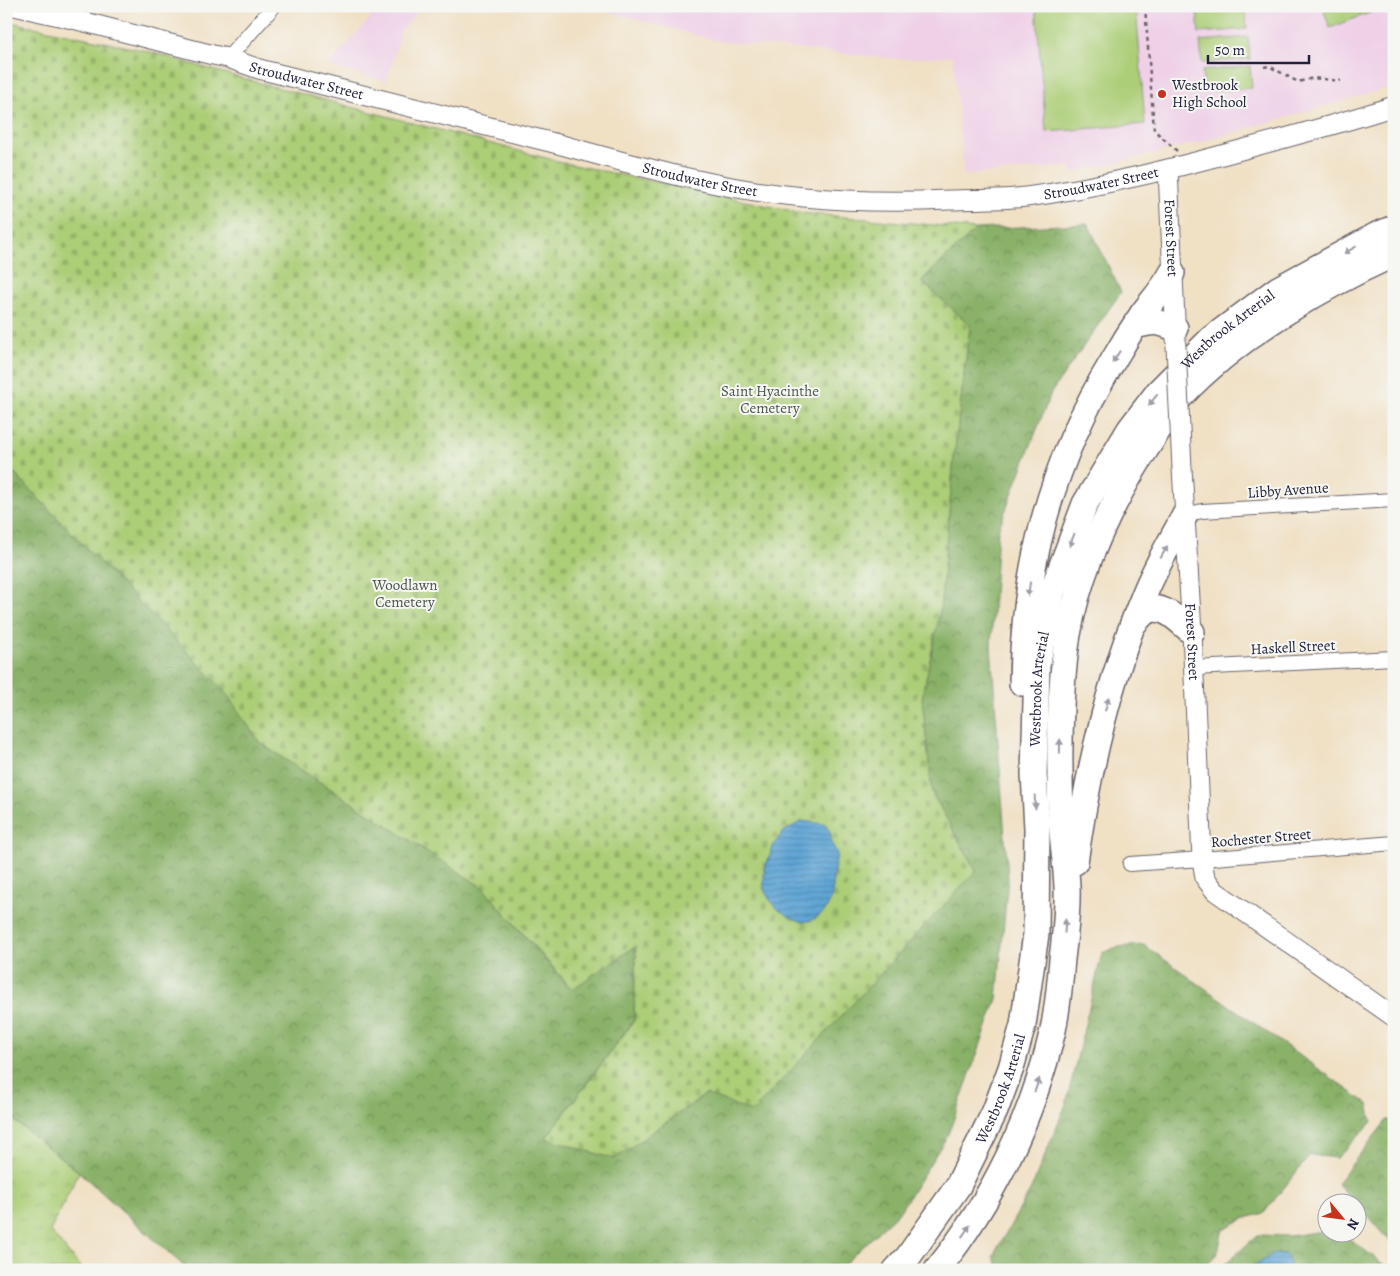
<svg xmlns="http://www.w3.org/2000/svg" width="1400" height="1276" viewBox="0 0 1400 1276" font-family="Alegreya,serif">
  <style>
    .built { fill: #efd0e7 }
    .grass { fill: url(#grass-tufts); stroke: #677859 }
    .forest { fill: url(#forest-crowns); stroke: #566a52 }
    .cemetery { fill: url(#cemetery-stones); stroke: #677859 }
    .pitch { fill: #acce77; stroke: #677859 }
    .water { fill: url(#water-rules); stroke: #406488 }
    .lines { fill: none; stroke-linecap: round; stroke-linejoin: round }
    .street-casing { stroke: #6a646b; stroke-width: 16 }
    .secondary-casing { stroke: #6a646b; stroke-width: 21 }
    .highway-casing { stroke: #6a646b; stroke-width: 28 }
    .path { stroke: #6a646b; stroke-width: 2.5; stroke-dasharray: 4 4; stroke-linecap: butt }
    .street { stroke: #fff; stroke-width: 14 }
    .secondary { stroke: #fff; stroke-width: 19 }
    .highway { stroke: #fff; stroke-width: 25 }
    .secondary-bridge-casing { stroke: #6a646b; stroke-width: 21; stroke-linecap: butt }
    .secondary-bridge { stroke: #fff; stroke-width: 19 }
    .oneway { fill: #9c9ca7 }
    .poi-dot { fill: #c8321e; stroke: #f6f6f2; stroke-width: 2 }
    .labels { text-anchor: middle; stroke-width: 4; stroke-linejoin: round; paint-order: stroke }
    .street-label { font-size: 15px; fill: #22223b; stroke: #f6f6f2 }
    .poi-label { font-size: 15px; fill: #22223b; stroke: #f6f6f2; text-anchor: start }
    .park-label { font-size: 15px; fill: #4b564d; stroke: #f6f6f2 }
  </style>
  <defs>
    <pattern id="grass-tufts" width="24" height="20" patternUnits="userSpaceOnUse" patternTransform="scale(1.25)"><rect width="24" height="20" fill="#acce77"/><path d="M3 7l-1-3M5 7V3M7 7l1-3M15 17l-1-3M17 17v-4M19 17l1-3" fill="none" stroke="#94b168"/></pattern>
    <pattern id="forest-crowns" width="20" height="18" patternUnits="userSpaceOnUse" patternTransform="scale(1.25)"><rect width="20" height="18" fill="#89b168"/><path d="M2 6a3 3 0 1 1 6 0M12 15a3 3 0 1 1 6 0" fill="none" stroke="#709057"/></pattern>
    <pattern id="cemetery-stones" width="16" height="16" patternUnits="userSpaceOnUse" patternTransform="scale(1.25)"><rect width="16" height="16" fill="#acce77"/><path d="M2 7V4a2 2 0 0 1 4 0v3zM10 15v-3a2 2 0 0 1 4 0v3z" fill="#94b168"/></pattern>
    <pattern id="water-rules" width="6" height="5" patternUnits="userSpaceOnUse" patternTransform="scale(1.25)"><rect width="6" height="5" fill="#5fa5d5"/><path d="M0 2.5h6" fill="none" stroke="#4e86ae"/></pattern>
  </defs>
  <rect width="100%" height="100%" fill="#f6f6f2"/>
  <filter id="ink" filterUnits="userSpaceOnUse"><feTurbulence type="fractalNoise" baseFrequency=".02" numOctaves="2"/><feDisplacementMap in="SourceGraphic" scale="10" xChannelSelector="R" yChannelSelector="G"/><feConvolveMatrix kernelMatrix="1 2 1 2 8 2 1 2 1" color-interpolation-filters="sRGB"/></filter>
  <filter id="wash" filterUnits="userSpaceOnUse"><feTurbulence type="fractalNoise" baseFrequency=".0096" numOctaves="4" result="noise"/><feDisplacementMap in="SourceGraphic" scale="20" xChannelSelector="R" yChannelSelector="G"/><feGaussianBlur stdDeviation="1.12" result="paint"/><feColorMatrix in="noise" values="0 0 0 0 0 0 0 0 0 0 0 0 0 0 0 0 0 1.4 0 .05"/><feComposite in="paint" operator="in"/></filter>
  <g filter="url(#wash)">
    <rect width="100%" height="100%" fill="#f0e0c4"/>
    <g class="built">
      <polygon points="381,6 423,6 401,31 387,81 328,66"/>
      <polygon points="587,6 1394,6 1394,86 1197,143 1072,173 1071,166 964,175 953,56 897,59 718,41"/>
    </g>
    <polygon class="grass" points="6,1114 79,1172 50,1231 83,1270 6,1270"/>
    <g class="forest">
      <polygon points="1088,224 1121,292 1051,393 998,530 991,646 1008,878 997,999 948,1135 900,1211 838,1270 188,1270 79,1172 6,1114 6,465 224,690 260,743 482,887 571,989 636,945 634,1020 546,1138 614,1159 706,1094 976,871 932,793 922,698 940,611 954,456 970,325 921,281 976,229"/>
      <polygon points="1144,945 1368,1104 1372,1122 1337,1158 1310,1155 1264,1213 1243,1219 1223,1229 1217,1255 1198,1270 1000,1270 993,1256 1031,1189 1066,1104 1102,953 1117,947"/>
      <polygon points="1387,1120 1394,1120 1394,1246 1358,1204 1356,1203 1337,1183"/>
      <polygon points="1323,1231 1351,1240 1391,1270 1293,1270 1286,1254 1273,1254 1249,1270 1218,1270 1258,1235 1289,1236"/>
    </g>
    <polygon class="cemetery" points="6,21 147,51 234,76 565,163 802,213 976,229 921,281 970,325 954,456 940,611 922,698 932,793 976,871 752,1112 706,1094 614,1159 546,1138 634,1021 636,946 572,989 482,887 260,743 224,690 6,465"/>
    <g class="pitch">
      <polygon points="1036,6 1136,6 1145,124 1046,132"/>
      <polygon points="1331,6 1387,6 1330,28 1324,11 1333,8"/>
      <polygon points="1245,7 1247,29 1199,33 1197,11"/>
      <polygon points="1248,37 1250,59 1202,63 1200,41"/>
      <polygon points="1250,66 1252,88 1204,92 1202,71"/>
    </g>
    <g class="water">
      <polygon points="802,821 824,824 830,831 832,843 837,854 833,876 833,888 831,900 825,911 813,920 803,922 790,917 779,910 770,900 764,890 764,869 770,855 771,849 783,832"/>
      <polygon points="1273,1254 1286,1254 1293,1270 1249,1270"/>
    </g>
  </g>
  <g filter="url(#ink)">
    <g class="lines">
      <defs>
        <g id="street">
          <polyline points="228,58 274,6"/>
          <polyline points="1185,515 1202,511 1394,500"/>
          <polyline points="1194,668 1394,658"/>
          <polyline points="1130,864 1202,859 1394,843"/>
        </g>
        <g id="secondary">
          <path id="s1" d="M14 6 77 20 213 55 228 58 259 69C358 93 456 118 554 143 636 165 719 190 804 197 853 202 901 202 950 200 975 199 1001 200 1026 197 1101 187 1175 168 1248 148 1297 135 1346 122 1394 106"/>
          <path id="s2" d="M1168 170 1176 340"/>
          <path id="s3" d="M1182 468 1192 632 1202 859 1205 878 1215 891 1394 1017"/>
        </g>
        <g id="highway">
          <path d="M1135 326C1154 321 1157 321 1175 328"/>
          <path d="M1133 624C1137 621 1140 616 1144 613 1161 600 1180 622 1192 632"/>
          <path d="M1022 683C1023 567 1052 460 1113 361 1122 345 1132 329 1143 313 1153 300 1164 288 1172 273"/>
          <path d="M1075 862C1088 770 1109 679 1145 593 1156 566 1171 541 1185 515"/>
          <path id="s4" d="M896 1270 908 1257 958 1186 995 1111 1011 1068 1023 1025 1036 934 1037 828 1034 774 1037 666 1052 592 1085 504 1130 429 1159 391 1211 339 1278 289 1377 235 1394 228"/>
          <path d="M937 1270C993 1200 1033 1117 1053 1030 1058 1007 1060 982 1062 959 1065 935 1068 911 1067 887 1066 863 1062 840 1061 816 1059 762 1059 708 1065 655 1074 576 1111 501 1155 435 1163 423 1171 407 1181 396 1238 336 1319 288 1394 254"/>
        </g>
      </defs>
      <use href="#street" class="street-casing"/>
      <use href="#secondary" class="secondary-casing"/>
      <use href="#highway" class="highway-casing"/>
      <g class="path">
        <polyline points="1145,6 1154,130 1177,151"/>
        <polyline points="1264,67 1269,66 1298,82 1313,78 1341,81"/>
      </g>
      <use href="#street" class="street"/>
      <use href="#secondary" class="secondary"/>
      <use href="#highway" class="highway"/>
      <defs>
        <polyline id="secondary-bridge" points="1176,346 1182,468"/>
      </defs>
      <use href="#secondary-bridge" class="secondary-bridge-casing"/>
      <use href="#secondary-bridge" class="secondary-bridge"/>
    </g>
    <defs><path id="oneway-solid" d="M-6-.8H1V-3.2L6.5 0L1 3.2V.8H-6Z" transform="scale(1.25)"/></defs>
    <g class="oneway">
      <use href="#oneway-solid" transform="translate(1350 250) rotate(151)"/>
      <use href="#oneway-solid" transform="translate(1116 357) rotate(122)"/>
      <use href="#oneway-solid" transform="translate(1153 400) rotate(128)"/>
      <use href="#oneway-solid" transform="translate(1072 540) rotate(111)"/>
      <use href="#oneway-solid" transform="translate(1164 552) rotate(-61)"/>
      <use href="#oneway-solid" transform="translate(1029 589) rotate(99)"/>
      <use href="#oneway-solid" transform="translate(1107 704) rotate(-74)"/>
      <use href="#oneway-solid" transform="translate(1060 746) rotate(-89)"/>
      <use href="#oneway-solid" transform="translate(1035 802) rotate(87)"/>
      <use href="#oneway-solid" transform="translate(1065 926) rotate(-86)"/>
      <use href="#oneway-solid" transform="translate(1037 1085) rotate(-70)"/>
      <use href="#oneway-solid" transform="translate(966 1231) rotate(-55)"/>
    </g>
  </g>
  <circle class="poi-dot" cx="1162" cy="94" r="5"/>
  <g class="labels">
    <g class="street-label">
      <text dy="5" stroke="none"><textPath href="#s1" startOffset="302">Stroudwater Street</textPath></text>
      <text dy="5" stroke="none"><textPath href="#s1" startOffset="708">Stroudwater Street</textPath></text>
      <text dy="5" stroke="none"><textPath href="#s1" startOffset="1112">Stroudwater Street</textPath></text>
      <text dy="5" stroke="none"><textPath href="#s2" startOffset="68">Forest Street</textPath></text>
      <text dy="5" stroke="none"><textPath href="#s4" startOffset="1036">Westbrook Arterial</textPath></text>
      <text transform="translate(1288 490) rotate(-4)" y="5">Libby Avenue</text>
      <text dy="5" stroke="none"><textPath href="#s3" startOffset="174">Forest Street</textPath></text>
      <text transform="translate(1293 647) rotate(-3)" y="5">Haskell Street</text>
      <text dy="5" stroke="none"><textPath href="#s4" startOffset="616">Westbrook Arterial</textPath></text>
      <text transform="translate(1261 838) rotate(-5)" y="5">Rochester Street</text>
      <text dy="5" stroke="none"><textPath href="#s4" startOffset="211">Westbrook Arterial</textPath></text>
    </g>
    <g class="poi-label">
      <text x="1172" y="90">Westbrook<tspan x="1172" dy="17">High School</tspan></text>
    </g>
    <g class="park-label">
      <text x="770" y="396">Saint Hyacinthe<tspan x="770" dy="17">Cemetery</tspan></text>
      <text x="405" y="590">Woodlawn<tspan x="405" dy="17">Cemetery</tspan></text>
    </g>
  </g>
  <rect width="1400" height="1276" fill="none" stroke="#f6f6f2" stroke-width="25"/>
  <g transform="translate(1342 1218) rotate(119)"><circle r="24" fill="#f6f6f2" stroke="#a1a1a9"/>
  <path d="M0-4L9 19L0 12L-9 19Z" fill="#c8321e"/>
  <text y="-8" font-size="14" font-weight="bold" text-anchor="middle" fill="#22223b">N</text>
  </g>
  <path d="M1208 55v8h101v-8" fill="none" stroke="#22223b" stroke-width="2.5"/>
  <text x="1215" y="55" font-size="15" fill="#22223b" stroke="#f6f6f2" stroke-width="4" paint-order="stroke">50 m</text>
</svg>
